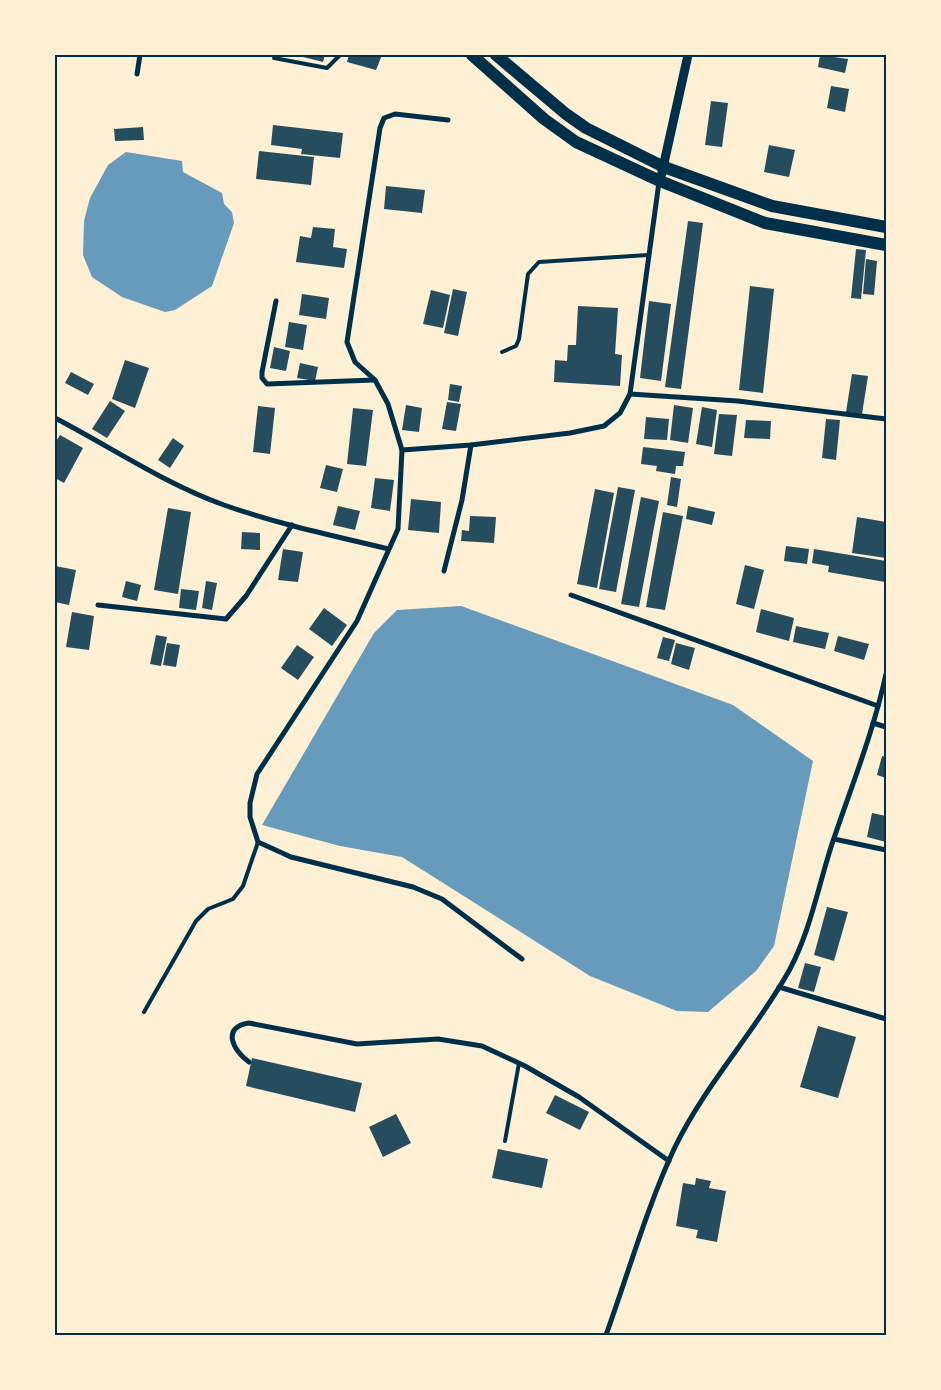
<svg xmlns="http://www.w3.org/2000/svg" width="941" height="1390" viewBox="0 0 941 1390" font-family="'IBM Plex Sans',sans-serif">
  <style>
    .water { fill: #669bbc }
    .building { fill: #264d5e }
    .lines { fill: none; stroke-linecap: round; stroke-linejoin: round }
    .service { stroke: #003049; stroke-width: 4 }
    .minor { stroke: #003049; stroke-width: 5 }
    .tertiary { stroke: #003049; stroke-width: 9 }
    .primary { stroke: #003049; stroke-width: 12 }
    .neatline { fill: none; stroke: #003049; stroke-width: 2 }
  </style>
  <rect width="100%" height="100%" fill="#fdf0d5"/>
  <g class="water">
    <polygon points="126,152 182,161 183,172 222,193 224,204 232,212 234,223 212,286 175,310 165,312 122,297 92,277 83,255 84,221 90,198 108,165"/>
    <polygon points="461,606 733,705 813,761 774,946 756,971 708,1012 677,1011 590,976 402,857 340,846 262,825 374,633 397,610"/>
  </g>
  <g class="building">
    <polygon points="295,55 325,55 323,62"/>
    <polygon points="349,55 382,55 376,70 347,62"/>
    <polygon points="820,55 848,59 845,73 818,67"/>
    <polygon points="831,86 849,89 845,112 827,108"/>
    <polygon points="711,101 728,103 722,147 705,145"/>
    <polygon points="273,125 343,133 340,158 301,154 302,149 271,145"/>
    <polygon points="143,127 144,140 115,141 114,129"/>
    <polygon points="769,145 795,150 789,177 764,172"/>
    <polygon points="259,151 314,157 311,185 256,179"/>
    <polygon points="386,186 425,190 422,213 384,209"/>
    <polygon points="688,221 703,223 681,389 665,387"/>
    <polygon points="313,227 335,229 333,247 347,249 344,268 296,262 300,236 311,238"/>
    <polygon points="856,249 866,250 861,299 851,298"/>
    <polygon points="866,259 877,261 874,295 863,294"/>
    <polygon points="750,286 774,289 763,393 739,390"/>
    <polygon points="453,289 467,292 458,336 444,333"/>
    <polygon points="431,290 450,295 443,328 423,324"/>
    <polygon points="302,294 329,298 326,319 299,315"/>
    <polygon points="649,301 671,304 661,381 640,378"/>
    <polygon points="578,306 618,308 615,354 622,355 620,386 554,382 555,360 567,361 568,345 576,345"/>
    <polygon points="289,322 307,325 303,350 285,347"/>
    <polygon points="274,347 290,351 286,371 270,368"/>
    <polygon points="125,360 149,368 135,408 112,399"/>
    <polygon points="300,363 318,367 315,381 297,378"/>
    <polygon points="71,372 94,384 88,395 65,383"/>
    <polygon points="852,374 868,376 862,414 846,412"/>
    <polygon points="450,384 462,386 459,402 448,400"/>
    <polygon points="110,401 125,411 107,438 92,429"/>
    <polygon points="447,402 461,404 456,431 442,429"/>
    <polygon points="406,405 422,408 419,432 402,430"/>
    <polygon points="674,405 693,408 688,443 670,440"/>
    <polygon points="258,406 275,408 270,454 253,452"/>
    <polygon points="702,407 717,410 712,447 696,444"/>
    <polygon points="353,408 373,410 366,466 347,464"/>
    <polygon points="719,414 737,415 732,456 714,454"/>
    <polygon points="646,417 669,419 667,440 644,439"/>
    <polygon points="826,419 840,420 836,460 822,458"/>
    <polygon points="746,420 771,421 770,439 744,438"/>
    <polygon points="60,435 83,448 64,483 55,478 55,443"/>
    <polygon points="173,438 184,446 170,468 158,460"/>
    <polygon points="643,447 685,452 683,466 676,466 675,474 656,471 657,466 641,464"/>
    <polygon points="326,465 343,469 337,492 320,488"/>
    <polygon points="671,477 681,479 677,507 667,505"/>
    <polygon points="375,478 394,480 390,511 371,508"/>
    <polygon points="618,487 635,490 616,592 599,589"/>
    <polygon points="595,489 614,493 597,588 577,584"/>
    <polygon points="641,497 659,501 639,607 621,604"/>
    <polygon points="411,499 441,502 439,533 408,530"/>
    <polygon points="338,506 360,511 355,530 333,525"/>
    <polygon points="688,506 715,512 712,525 686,519"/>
    <polygon points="168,508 191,512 178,594 154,590"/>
    <polygon points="663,512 683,516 665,610 646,607"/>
    <polygon points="470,516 496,517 494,543 461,541 462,530 469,531"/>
    <polygon points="857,517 886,522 886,558 852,553"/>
    <polygon points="242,532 260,533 260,550 241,549"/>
    <polygon points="786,546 809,549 807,564 784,561"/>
    <polygon points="283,549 303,552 298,582 278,580"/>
    <polygon points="814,549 886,561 885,582 828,572 829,566 812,563"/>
    <polygon points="745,565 764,570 754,609 736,604"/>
    <polygon points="55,566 76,570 69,605 55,602"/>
    <polygon points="126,581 141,585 137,601 122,597"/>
    <polygon points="206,581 217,583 212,610 202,608"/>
    <polygon points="181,589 199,591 196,610 179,608"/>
    <polygon points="324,608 347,625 332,646 309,629"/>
    <polygon points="761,609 794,618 789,641 756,632"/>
    <polygon points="72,612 94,616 89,650 66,647"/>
    <polygon points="796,626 829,633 825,649 793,642"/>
    <polygon points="156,635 167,637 161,666 150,664"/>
    <polygon points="838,636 869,644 864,660 834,651"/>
    <polygon points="663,637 675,640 669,661 657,658"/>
    <polygon points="167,643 180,645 176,667 163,665"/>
    <polygon points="676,643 695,648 689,670 671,664"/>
    <polygon points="297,645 314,657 298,680 281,668"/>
    <polygon points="882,756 886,757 886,778 877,775"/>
    <polygon points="872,813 886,816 886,842 867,837"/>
    <polygon points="827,907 848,912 834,961 814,955"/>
    <polygon points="805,963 821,967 814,992 798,988"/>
    <polygon points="818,1026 856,1037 838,1098 800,1087"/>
    <polygon points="252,1058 362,1083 355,1112 246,1086"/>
    <polygon points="555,1095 589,1112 580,1130 546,1113"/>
    <polygon points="396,1114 411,1143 383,1157 369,1127"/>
    <polygon points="498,1149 548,1159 542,1188 492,1178"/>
    <polygon points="696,1178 711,1181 709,1188 726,1191 717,1242 696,1238 698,1230 676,1226 683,1183 695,1185"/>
  </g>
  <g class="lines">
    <g class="service">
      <polyline points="274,58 327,68 340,55"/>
      <polyline points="502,352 516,346 519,339 528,274 539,262 648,255"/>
      <polyline points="144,1012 196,921 208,909 233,899 243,886 258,842"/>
      <polyline points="505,1141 519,1063"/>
    </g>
    <g class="minor">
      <polyline points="137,74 140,55"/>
      <polyline points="448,120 395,114 384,118 380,128 347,342 355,362 375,380 388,404 402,450 398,529 357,621 257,774 250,803 250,817 258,842 291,857 413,887 442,899 522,959"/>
      <polyline points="276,301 262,372 262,378 267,384 374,380"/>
      <polyline points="630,394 738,401 886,419"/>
      <path d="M55 418C111 447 165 484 224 505 278 524 334 536 389 549"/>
      <polyline points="402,450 471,445 570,433 604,426 620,413 630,394 659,182"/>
      <polyline points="444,571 462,500 471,445"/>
      <polyline points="571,595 878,706"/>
      <polyline points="98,605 226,619 246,596 292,525"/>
      <polyline points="873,723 886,727"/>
      <polyline points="834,839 886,850"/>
      <polyline points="779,987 886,1019"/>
      <path d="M249 1062C233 1051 221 1027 249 1023L357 1044 438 1039 482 1046 525 1066 579 1097 669 1161"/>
      <path d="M606 1335C628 1274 648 1204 675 1147 706 1083 756 1031 790 969 810 931 818 888 831 847 850 790 873 734 886 674"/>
    </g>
    <polyline class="tertiary" points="660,181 688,55"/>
    <g class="primary">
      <polyline points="472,55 544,119 576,142 660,181 765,223 886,245"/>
      <polyline points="496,55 566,114 586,128 664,167 772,206 886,227"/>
    </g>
  </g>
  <rect width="941" height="1390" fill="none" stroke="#fdf0d5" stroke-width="112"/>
  <rect x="56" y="56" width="829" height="1278" class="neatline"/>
</svg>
